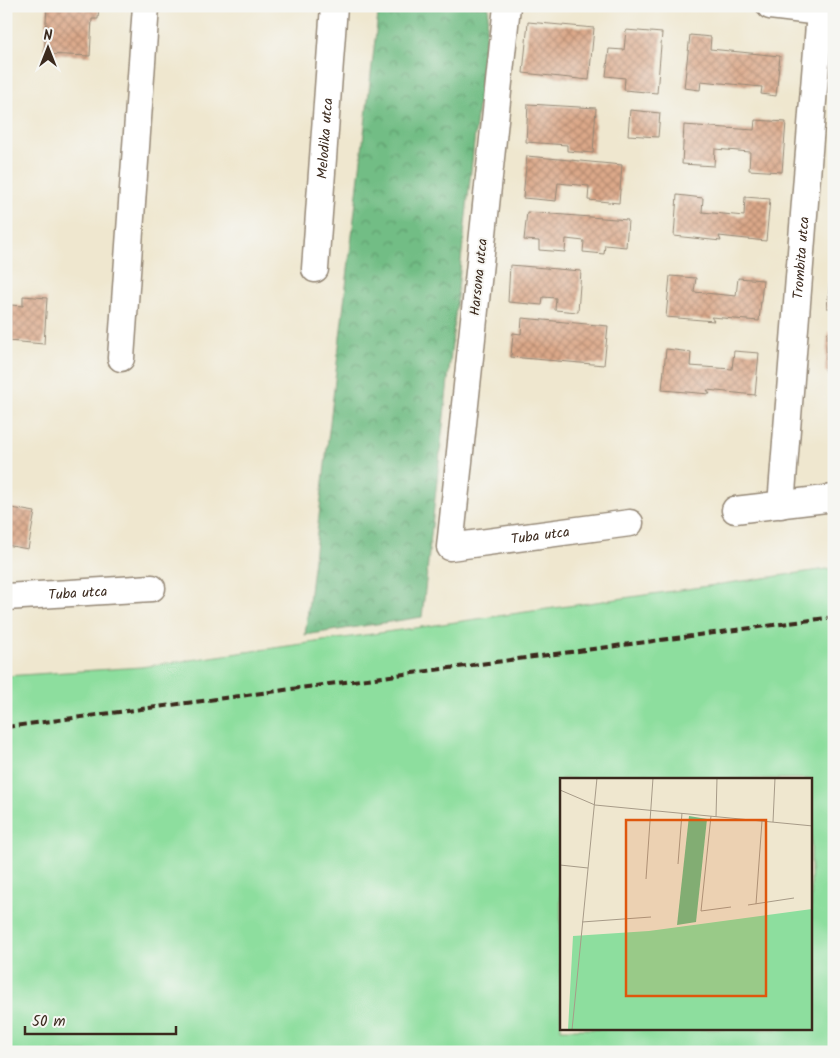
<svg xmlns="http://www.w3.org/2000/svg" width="840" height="1058" viewBox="0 0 840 1058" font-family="Kalam,sans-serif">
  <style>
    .green { fill: #8dde9e; stroke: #64845e; fill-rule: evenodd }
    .forest { fill: url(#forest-crowns); stroke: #567452 }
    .building { fill: url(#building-cross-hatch) }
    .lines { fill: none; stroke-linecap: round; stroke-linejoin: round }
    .minor-casing { stroke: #958876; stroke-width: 29 }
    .minor { stroke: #fff; stroke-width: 26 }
    .rail { stroke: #3b2a1e; stroke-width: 4; stroke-dasharray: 8 4; stroke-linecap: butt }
    .labels { text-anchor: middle; stroke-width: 4; stroke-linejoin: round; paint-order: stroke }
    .street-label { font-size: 14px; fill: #3b2a1e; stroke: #f6f6f2 }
    .inset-road { fill: none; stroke: #a79b88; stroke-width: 1 }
    .view { fill: #df570d; fill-opacity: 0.15; stroke: #df570d; stroke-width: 2.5 }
    .inset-edge { fill: none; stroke: #3b2a1e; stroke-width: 2.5 }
  </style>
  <defs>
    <pattern id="forest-crowns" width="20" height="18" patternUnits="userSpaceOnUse" patternTransform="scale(1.25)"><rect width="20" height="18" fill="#72bd85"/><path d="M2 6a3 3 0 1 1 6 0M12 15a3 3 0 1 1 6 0" fill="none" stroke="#5f9a6c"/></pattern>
    <pattern id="building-cross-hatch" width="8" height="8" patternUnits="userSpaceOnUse" patternTransform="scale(1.25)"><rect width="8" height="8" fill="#dba889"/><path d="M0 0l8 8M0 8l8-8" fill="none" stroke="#b3896f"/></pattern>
  </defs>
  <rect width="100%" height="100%" fill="#f6f6f2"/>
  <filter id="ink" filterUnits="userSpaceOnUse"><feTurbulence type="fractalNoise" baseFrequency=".02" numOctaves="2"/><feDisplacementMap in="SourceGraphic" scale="10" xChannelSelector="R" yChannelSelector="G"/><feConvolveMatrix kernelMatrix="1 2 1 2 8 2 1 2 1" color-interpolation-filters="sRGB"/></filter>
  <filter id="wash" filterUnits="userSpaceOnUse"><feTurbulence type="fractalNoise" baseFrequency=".0096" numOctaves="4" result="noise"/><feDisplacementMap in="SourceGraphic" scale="20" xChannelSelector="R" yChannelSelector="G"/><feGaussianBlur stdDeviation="1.12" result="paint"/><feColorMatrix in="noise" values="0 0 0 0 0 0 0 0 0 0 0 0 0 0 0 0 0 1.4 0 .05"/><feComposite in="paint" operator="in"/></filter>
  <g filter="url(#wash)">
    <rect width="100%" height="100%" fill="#efe7cf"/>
    <path class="green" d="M834 568V1052H6V676L141 667ZM561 779H811V1029H561Z"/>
    <polygon class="forest" points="379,6 489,6 422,617 305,635"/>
    <g id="blocks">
      <g class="building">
        <polygon points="47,6 99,6 98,19 92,19 90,56 44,54"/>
        <polygon points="528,22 594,28 589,80 523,73"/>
        <polygon points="626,30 662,33 657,93 624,90 625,78 606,76 609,49 624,50"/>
        <polygon points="690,35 711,37 710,49 780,56 776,96 761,94 762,87 701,81 700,90 684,88"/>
        <polygon points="528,104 596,108 593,153 567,151 567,145 526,142"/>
        <polygon points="630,110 660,113 658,137 628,135"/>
        <polygon points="755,120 786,122 782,172 749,170 750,152 715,149 714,166 682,164 684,125 754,130"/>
        <polygon points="527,156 622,165 619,203 588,200 589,186 558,183 556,201 523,198"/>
        <polygon points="677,195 703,198 702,212 744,216 745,197 770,199 766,241 719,236 721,241 674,236"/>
        <polygon points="527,212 628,220 626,247 605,245 604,254 583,252 584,241 566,239 565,252 539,250 539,241 524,240"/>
        <polygon points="510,265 581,271 578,312 555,310 556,298 543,297 542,305 508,302"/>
        <polygon points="831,267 834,267 834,308 827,308"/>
        <polygon points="670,276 696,278 694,292 736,296 738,278 763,280 759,321 711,317 714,321 666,317"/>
        <polygon points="23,296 47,298 44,344 8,341 11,305 23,306"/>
        <polygon points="522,318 608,326 604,365 511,357 513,333 521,334"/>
        <polygon points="828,332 834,332 834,373 825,372"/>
        <polygon points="666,349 691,352 690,366 732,369 734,351 759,353 755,395 707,390 710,394 662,390"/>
        <polygon points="6,507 35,512 28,549 6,545"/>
      </g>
    </g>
  </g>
  <g filter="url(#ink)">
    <use href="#blocks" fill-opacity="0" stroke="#958876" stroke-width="1"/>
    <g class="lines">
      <defs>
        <g id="minor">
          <path id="s1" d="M507 6 450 547 630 523"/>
          <polyline points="770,6 820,12 834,12"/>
          <path id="s2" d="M315 269 334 6"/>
          <polyline points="121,358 146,6"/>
          <path id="s3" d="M781 505 820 12"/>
          <polyline points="735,510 834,498"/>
          <path id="s4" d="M6 597 152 588"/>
        </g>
      </defs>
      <use href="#minor" class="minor-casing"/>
      <use href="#minor" class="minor"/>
      <polyline class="rail" points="6,727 834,617"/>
    </g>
  </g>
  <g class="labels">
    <g class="street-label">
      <text dy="5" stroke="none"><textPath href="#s2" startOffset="131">Melodika utca</textPath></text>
      <text dy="5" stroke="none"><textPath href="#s3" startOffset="248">Trombita utca</textPath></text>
      <text transform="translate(478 277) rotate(-84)" y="5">Harsona utca</text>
      <text dy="5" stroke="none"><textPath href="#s1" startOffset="635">Tuba utca</textPath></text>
      <text dy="5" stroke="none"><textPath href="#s4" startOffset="72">Tuba utca</textPath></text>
    </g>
  </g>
  <g transform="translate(560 778)">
    <rect width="252" height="252" fill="#efe7cf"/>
    <path d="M252 131V252H8L13 158 89 153Z" fill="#8dde9e"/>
    <path d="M129 38 147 41 136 144 117 147Z" fill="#72bd85"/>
    <path class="inset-road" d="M0 12 35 27 253 48M151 38 141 133 171 129M156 39 157 0M213 44 215 0M118 86 122 35M0 87 28 90M86 101 93 0M196 126 202 43M188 127 234 120M22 144 91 139M12 252 37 0"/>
    <path class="view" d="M66 42H206V218H66Z"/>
    <rect width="252" height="252" class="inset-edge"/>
  </g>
  <rect width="840" height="1058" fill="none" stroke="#f6f6f2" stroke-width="25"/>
  <g transform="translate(48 48)" stroke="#f6f6f2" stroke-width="4" paint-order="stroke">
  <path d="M0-4L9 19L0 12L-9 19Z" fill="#3b2a1e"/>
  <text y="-8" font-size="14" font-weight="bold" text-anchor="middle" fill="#3b2a1e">N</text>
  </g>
  <path d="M25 1026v8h151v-8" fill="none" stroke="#3b2a1e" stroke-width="2.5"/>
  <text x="32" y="1026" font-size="15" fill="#3b2a1e" stroke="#f6f6f2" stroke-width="4" paint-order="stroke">50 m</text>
</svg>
